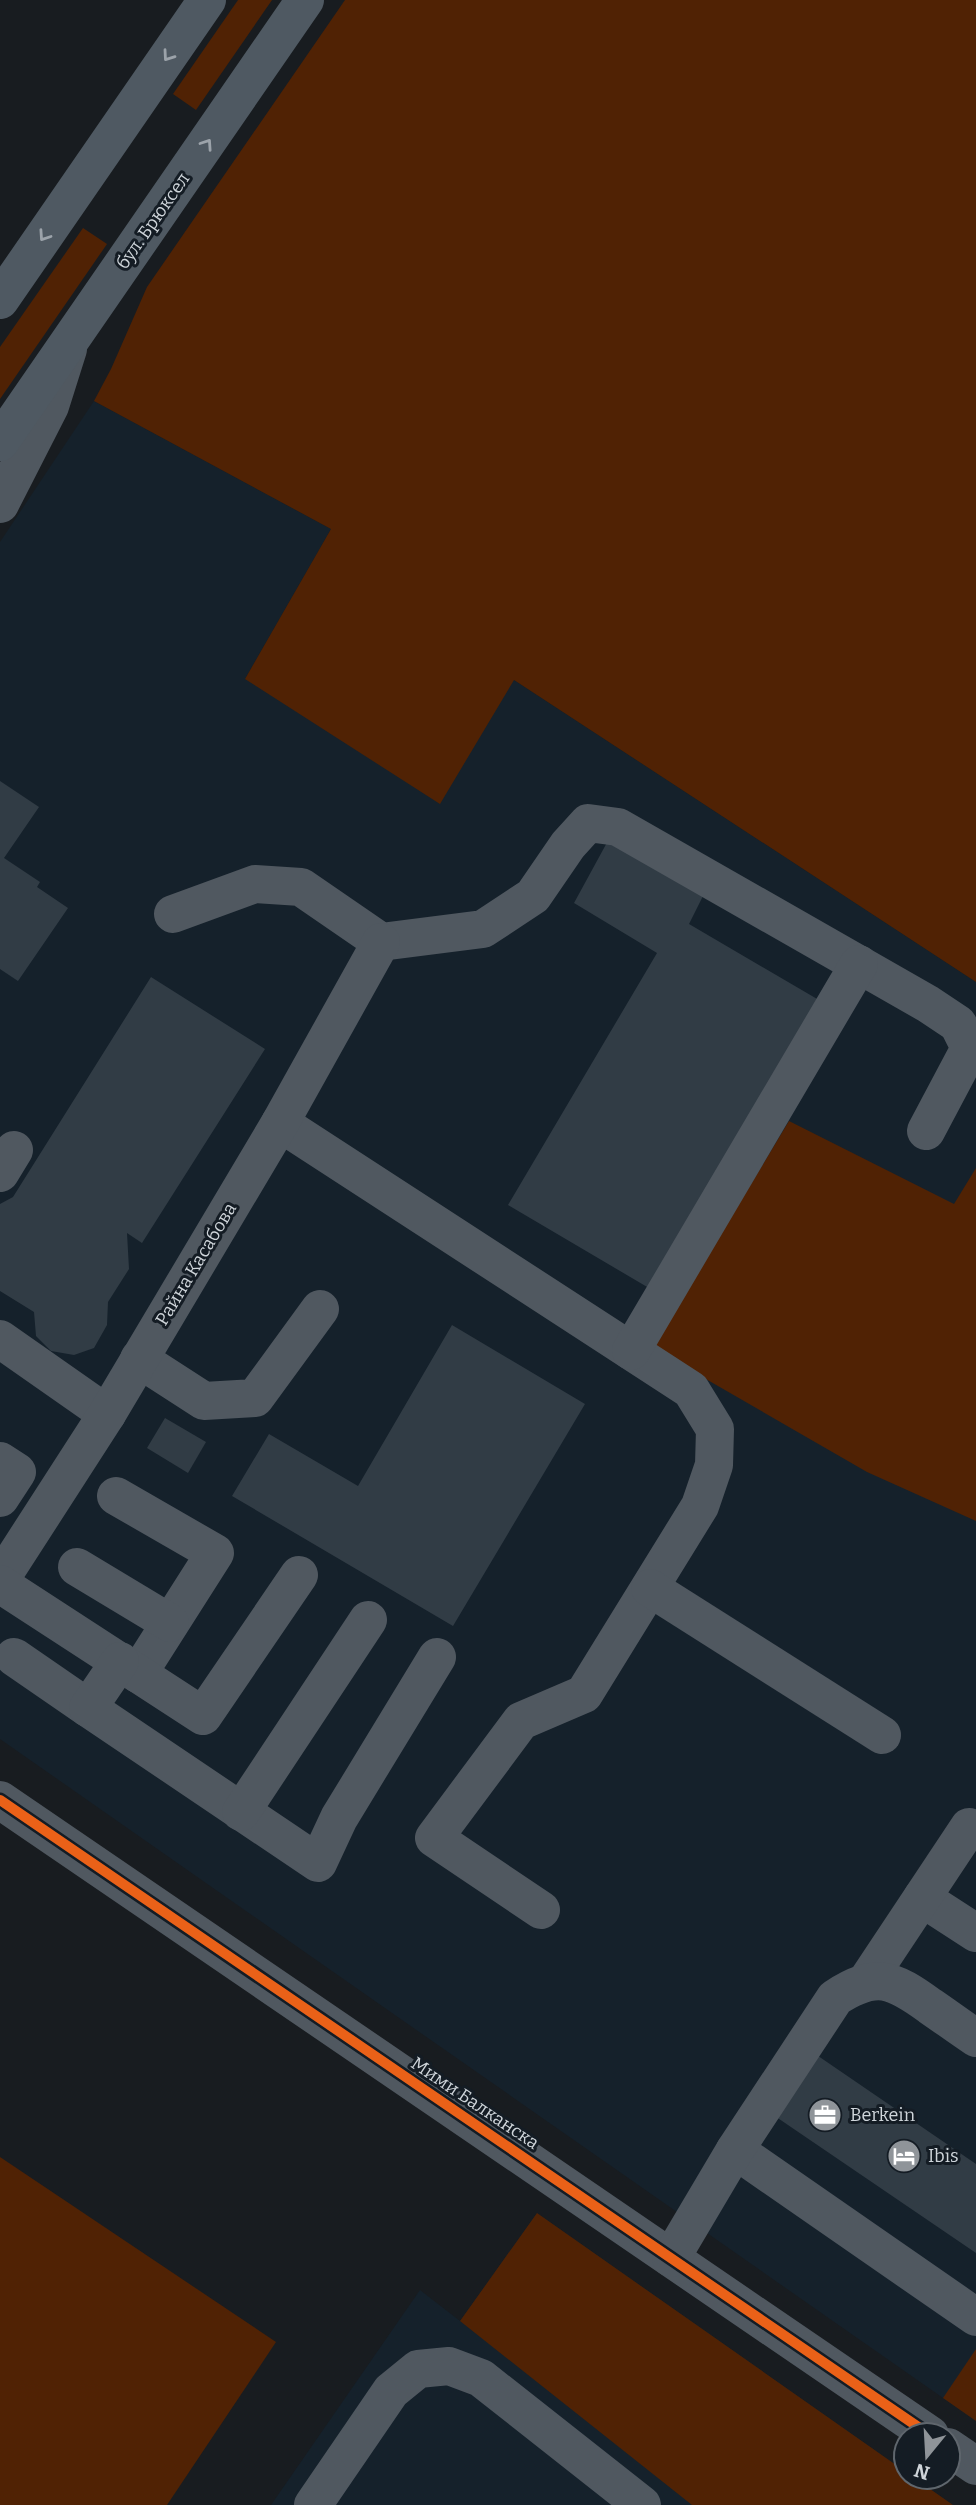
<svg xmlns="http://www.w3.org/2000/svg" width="976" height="2505" viewBox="0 0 976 2505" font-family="Bitter,serif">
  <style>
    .built { fill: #15212b }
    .green { fill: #502204 }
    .building { fill: #313c45 }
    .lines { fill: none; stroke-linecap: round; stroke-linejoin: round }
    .minor { stroke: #505860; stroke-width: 38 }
    .major { stroke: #4f5962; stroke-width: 38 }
    .cycleway-casing { stroke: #141c24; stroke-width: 15 }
    .cycleway { stroke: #ea6118; stroke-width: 10 }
    .oneway { stroke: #9ca3aa }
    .labels { text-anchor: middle; stroke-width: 6; stroke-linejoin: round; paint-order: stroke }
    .street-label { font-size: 18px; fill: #cfd5da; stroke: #141c24 }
    .poi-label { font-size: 18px; fill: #cfd5da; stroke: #141c24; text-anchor: start }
  </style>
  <rect width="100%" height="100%" fill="#181c20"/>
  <g class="built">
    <polygon points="94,401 331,529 245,679 514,680 976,982 976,2421 0,1739 0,542"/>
    <polygon points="537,2213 906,2472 906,2477 913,2477 953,2505 271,2505 420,2290 460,2321"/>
  </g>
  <g class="green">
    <polygon points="238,0 272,0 196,110 173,94"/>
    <polygon points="345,0 976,0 976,982 514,680 440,804 245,679 331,529 94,401 111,369 147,287"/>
    <polygon points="83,228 107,244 0,399 0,347"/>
    <polygon points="789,1121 954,1204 976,1168 976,1521 867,1472 652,1348"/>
    <polygon points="0,2157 276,2342 167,2505 0,2505"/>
    <polygon points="537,2213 906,2472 906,2477 913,2477 953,2505 692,2505 460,2321"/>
    <polygon points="976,2349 976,2421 943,2398"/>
  </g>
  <g class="building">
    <polygon points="0,781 39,807 4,858 40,882 37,887 68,908 18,981 0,969"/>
    <polygon points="610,837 705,892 689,924 824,1003 654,1291 508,1205 657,953 574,903"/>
    <polygon points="151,977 265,1049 142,1243 127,1233 129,1269 108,1302 107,1325 94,1348 74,1355 51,1351 36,1336 34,1312 0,1291 0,1204 13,1197"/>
    <polygon points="452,1325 585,1404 453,1626 232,1496 269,1434 358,1486"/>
    <polygon points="165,1418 206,1442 188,1473 147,1448"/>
    <polygon points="805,2047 976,2164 976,2253 763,2108"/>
  </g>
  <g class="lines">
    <g class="minor">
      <polyline points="0,504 50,406 68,349"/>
      <polyline points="173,914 255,884 301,887 381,942 483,929 533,896 568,845 588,823 618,827 928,1004 958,1024 970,1048 926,1131"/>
      <polyline points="280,1123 691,1390 715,1429 714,1465 700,1506 584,1694 521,1721 434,1838 541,1910"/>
      <polyline points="0,1173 14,1150"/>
      <polyline points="0,1339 107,1414"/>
      <polyline points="631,1351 859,964"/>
      <polyline points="139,1359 204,1401 255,1398 320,1309"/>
      <polyline points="0,1461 17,1472 0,1498"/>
      <polyline points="116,1496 215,1553 138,1674"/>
      <polyline points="77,1567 170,1623"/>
      <polyline points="0,1580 107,1414 280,1123 381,942"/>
      <polyline points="0,1584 203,1716 299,1575"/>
      <polyline points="650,1588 882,1735"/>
      <polyline points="14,1657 88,1708"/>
      <polyline points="120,1661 88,1708 318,1863 339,1818 437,1657"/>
      <polyline points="0,1800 930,2435"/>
      <polyline points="241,1812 368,1620"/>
      <polyline points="922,1898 976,1933"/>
      <polyline points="866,1982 969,1827 976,1831"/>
      <polyline points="735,2150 976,2317"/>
      <path d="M671 2258 735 2150 835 1998C876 1971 893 1979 930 2006 946 2017 961 2028 976 2038"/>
      <polyline points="948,2447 976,2466"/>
      <polyline points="313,2505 391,2391 418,2369 449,2366 481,2378 642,2505"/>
    </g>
    <g class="major">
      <polyline points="0,300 207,0"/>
      <polyline points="0,442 305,0"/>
    </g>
    <defs>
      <polyline id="cycleway" points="0,1800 930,2435"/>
    </defs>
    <use href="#cycleway" class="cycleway-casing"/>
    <use href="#cycleway" class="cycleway"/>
  </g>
  <defs><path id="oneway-chevron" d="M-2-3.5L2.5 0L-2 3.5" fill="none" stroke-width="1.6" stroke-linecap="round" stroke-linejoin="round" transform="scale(1.75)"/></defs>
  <g class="oneway">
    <use href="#oneway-chevron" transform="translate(168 56) rotate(125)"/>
    <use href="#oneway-chevron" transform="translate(207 144) rotate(-56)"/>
    <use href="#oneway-chevron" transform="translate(44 236) rotate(124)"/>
  </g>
  <defs>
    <symbol id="office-disc" viewBox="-11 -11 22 22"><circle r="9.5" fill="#8f9499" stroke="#141c24"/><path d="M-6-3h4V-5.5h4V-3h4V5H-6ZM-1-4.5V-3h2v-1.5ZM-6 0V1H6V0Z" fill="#fff"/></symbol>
    <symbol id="hotel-disc" viewBox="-11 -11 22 22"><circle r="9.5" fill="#8f9499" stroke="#141c24"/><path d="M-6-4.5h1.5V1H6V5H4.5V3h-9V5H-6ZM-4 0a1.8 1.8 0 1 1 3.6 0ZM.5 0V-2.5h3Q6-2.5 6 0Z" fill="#fff"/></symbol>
  </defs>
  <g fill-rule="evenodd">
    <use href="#office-disc" x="806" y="2096" width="38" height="38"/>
    <use href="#hotel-disc" x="885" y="2137" width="38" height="38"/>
  </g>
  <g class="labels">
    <g class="street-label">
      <text transform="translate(153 221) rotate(-55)" y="6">бул. Брюксел</text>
      <text transform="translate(196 1264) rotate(-59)" y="6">Райна Касабова</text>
      <text transform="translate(475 2103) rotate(34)" y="6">Мими Балканска</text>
    </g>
    <g class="poi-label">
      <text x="850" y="2121">Berkein</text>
      <text x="928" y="2162">Ibis</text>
    </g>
  </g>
  <g transform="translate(927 2456) rotate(198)"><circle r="33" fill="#141c24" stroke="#5f666d" stroke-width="2"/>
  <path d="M0-5L12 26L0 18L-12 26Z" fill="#8f9499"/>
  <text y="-10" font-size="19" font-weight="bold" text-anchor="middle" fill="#cfd5da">N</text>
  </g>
</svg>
